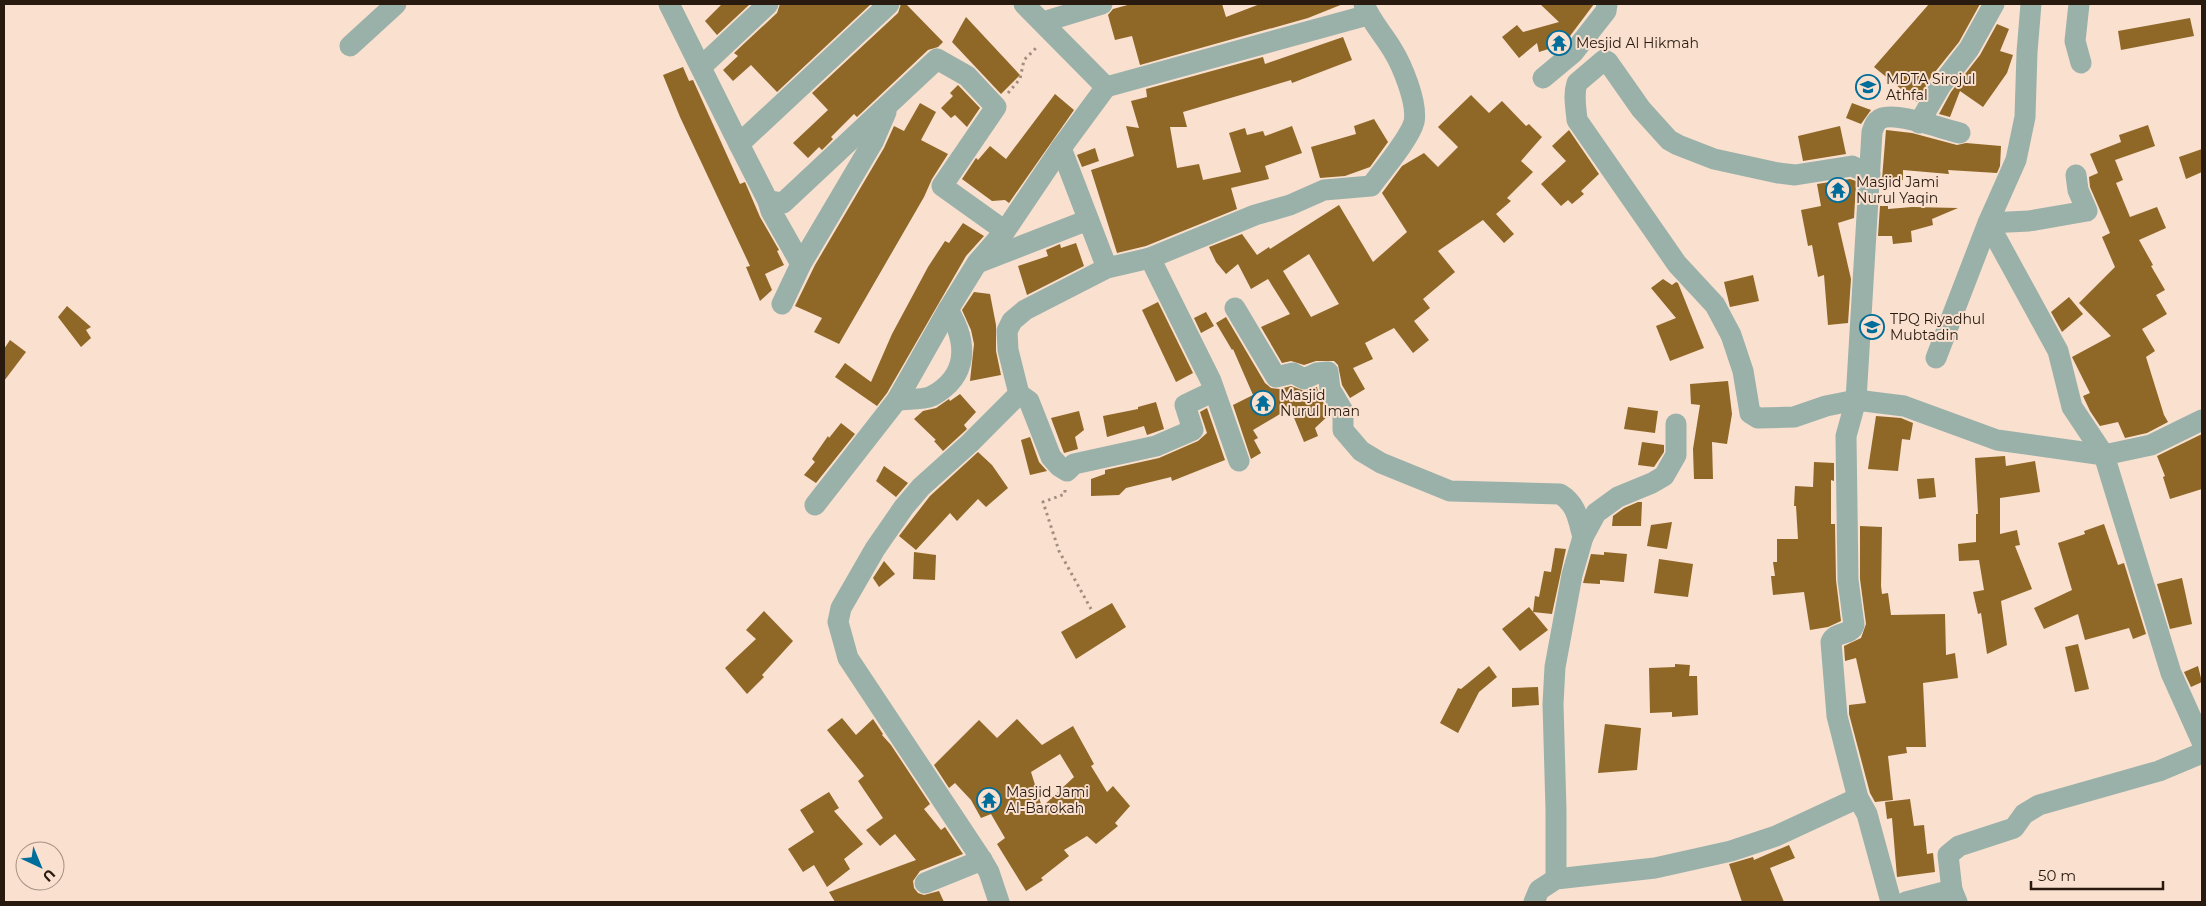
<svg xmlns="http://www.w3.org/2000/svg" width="2206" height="906" viewBox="0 0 2206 906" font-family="Montserrat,sans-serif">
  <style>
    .building { fill: #8f6727; fill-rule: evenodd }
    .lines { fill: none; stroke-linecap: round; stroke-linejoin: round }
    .path { stroke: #a28e7f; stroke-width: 3; stroke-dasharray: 2.5 4; stroke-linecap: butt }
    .minor { stroke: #9ab1aa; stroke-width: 21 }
    .labels { text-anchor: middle; stroke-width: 4; stroke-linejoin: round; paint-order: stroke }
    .poi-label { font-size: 14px; fill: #281a0f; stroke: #f9e0cf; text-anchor: start }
  </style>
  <rect width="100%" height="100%" fill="#f9e0cf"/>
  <g class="building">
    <polygon points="722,4 750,4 717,35 705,21"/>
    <polygon points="780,4 871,4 777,92 751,65 733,81 723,70 738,56 734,53 777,13"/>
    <polygon points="901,4 906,4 943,42 938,47 928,50 857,117 854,114 831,137 833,139 822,150 819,147 808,158 793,143 828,110 812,93 898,13"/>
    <polygon points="1131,4 1222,4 1226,17 1260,4 1343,4 1308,18 1140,65 1132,36 1115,40 1108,15 1113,9"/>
    <polygon points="1540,4 1594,4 1564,44 1539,52 1537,43 1519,58 1502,37 1517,25 1523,32 1559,22"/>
    <polygon points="1929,4 1980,4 1959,42 1931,77 1917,102 1874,67"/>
    <polygon points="966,17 1020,75 1001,94 952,42"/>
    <polygon points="2190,18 2194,36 2121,50 2118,31"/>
    <polygon points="1997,24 2009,29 2000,51 2013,55 2007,73 1983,107 1960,91 1950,117 1939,114 1951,92 1980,55"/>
    <polygon points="1343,37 1352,60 1292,83 1291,80 1183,112 1187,127 1170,127 1177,168 1199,164 1203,180 1241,172 1229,133 1245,128 1247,135 1263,131 1265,136 1292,126 1302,153 1265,166 1269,179 1231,188 1237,209 1146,246 1117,253 1091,170 1134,156 1126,126 1139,128 1131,101 1147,97 1146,89 1263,57 1265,64"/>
    <polygon points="683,67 689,81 693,80 740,184 745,182 760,217 779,250 777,251 784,265 765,274 772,290 760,301 746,267 750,266 680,117 663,75"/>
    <polygon points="958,85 980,108 967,127 955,115 951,118 941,108 953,96 950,93"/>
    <polygon points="1055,94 1074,110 1009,203 1005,200 992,201 962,179 976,158 978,160 990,146 1006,159"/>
    <path d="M1471 95 1489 113 1502 101 1526 126 1529 124 1542 137 1521 161 1533 172 1507 198 1511 201 1496 214 1514 234 1504 243 1483 220 1438 251 1455 272 1423 299 1430 308 1414 321 1429 340 1413 353 1394 328 1365 343 1373 359 1353 368 1365 389 1350 398 1342 385 1338 365 1334 361H1316L1304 365 1291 361 1282 363 1261 327 1290 314 1268 279 1251 289 1238 264 1226 274 1216 262 1209 247 1242 234 1257 255 1269 247 1270 249 1339 205 1373 262 1407 232 1382 193 1402 166 1424 153 1438 167 1458 147 1438 127ZM1309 254 1339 304 1311 317 1283 271Z"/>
    <polygon points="920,103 936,112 921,140 948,154 932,179 924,197 839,344 814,332 822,318 795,306 815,265 884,148 894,126 904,131"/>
    <polygon points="1852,103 1871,110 1861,124 1846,118"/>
    <polygon points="1374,119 1388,142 1370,167 1345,176 1320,178 1311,147 1356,134 1354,126"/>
    <polygon points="2148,125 2155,146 2115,160 2123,180 2116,183 2130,217 2157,207 2166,228 2139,240 2153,265 2151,266 2165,290 2156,295 2167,314 2142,329 2155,351 2146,357 2164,415 2168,422 2147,433 2125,438 2118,422 2100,426 2090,411 2083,396 2090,393 2072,357 2111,336 2079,303 2115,267 2102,237 2110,233 2090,187 2089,177 2098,173 2090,154 2121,142 2119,135"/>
    <polygon points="1840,126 1846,154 1803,161 1798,136"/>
    <polygon points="1569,130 1599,174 1581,191 1584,194 1572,204 1568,200 1561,206 1541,184 1566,161 1552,146"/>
    <polygon points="1886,130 1912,133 1957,145 1966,143 2001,146 2000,166 1997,173 1948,170 1949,174 1903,170 1903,180 1882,179"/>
    <polygon points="1095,148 1099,161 1082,167 1077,155"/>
    <polygon points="2202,149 2202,172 2186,179 2179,157"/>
    <polygon points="1850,179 1856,181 1856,184 1854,218 1838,223 1851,279 1848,323 1828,325 1824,275 1818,277 1812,245 1808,246 1801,210 1821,206 1817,184"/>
    <polygon points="1880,206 1888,206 1888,209 1912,207 1958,208 1932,219 1933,225 1911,231 1912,242 1893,244 1892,236 1878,236"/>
    <polygon points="963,223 984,236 966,256 887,393 877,406 835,377 845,363 871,382 892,334 928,267 945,241 949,243"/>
    <polygon points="1076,243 1084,266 1027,295 1018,266 1048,256 1046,250 1060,244 1061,248"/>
    <polygon points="1753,275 1759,301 1730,307 1724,282"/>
    <polygon points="1663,279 1672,285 1676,282 1678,283 1704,348 1670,361 1656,326 1676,318 1651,288"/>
    <polygon points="974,292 990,294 996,325 996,351 1001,375 970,381 974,344 971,330 962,310"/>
    <polygon points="2069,297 2083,314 2062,332 2051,312"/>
    <polygon points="1158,302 1193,373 1176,382 1142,310"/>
    <polygon points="67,306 91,327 86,330 91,338 81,347 58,317"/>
    <polygon points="1206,312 1214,326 1201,333 1194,318"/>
    <polygon points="1226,317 1265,383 1271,388 1279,389 1291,386 1304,391 1317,387 1319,395 1330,414 1315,428 1318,436 1304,442 1290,408 1253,430 1258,438 1254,440 1261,453 1251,459 1233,405 1253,395 1233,349 1232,350 1216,323"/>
    <polygon points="10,340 26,352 4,381 4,349"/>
    <polygon points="1728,381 1732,414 1727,444 1712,442 1713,479 1694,479 1693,449 1700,405 1691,404 1690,384"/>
    <polygon points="960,394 976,412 964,425 967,429 943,451 934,441 936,440 914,419 923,411 936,408 949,399 950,401"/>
    <polygon points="1156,402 1164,429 1147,435 1144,426 1107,437 1103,416 1138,409 1138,407"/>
    <polygon points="1628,407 1658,411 1655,433 1624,429"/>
    <polygon points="1207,408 1225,460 1172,481 1171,477 1126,488 1119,495 1091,496 1091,479 1105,474 1105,470 1159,458 1198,441 1207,433 1200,412"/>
    <polygon points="1079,411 1084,430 1075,437 1078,449 1064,453 1051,418"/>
    <polygon points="1876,416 1901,418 1913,423 1910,440 1902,439 1898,471 1868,469"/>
    <polygon points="841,423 855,434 816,483 804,475 815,462 812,459 828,436 829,438"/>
    <polygon points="2202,434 2202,489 2170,499 2163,477 2165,476 2157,456"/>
    <polygon points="1030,437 1039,462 1047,471 1030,475 1021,440"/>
    <polygon points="1642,442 1664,445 1664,452 1654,467 1638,465"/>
    <polygon points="978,452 992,465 1008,488 986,507 978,499 957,521 950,513 916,550 899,536 930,496"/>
    <polygon points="2005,456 2006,466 2035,461 2040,492 2000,498 2000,534 2017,530 2020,545 2015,546 2032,589 2001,601 2007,645 1987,654 1981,613 1978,614 1973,592 1984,590 1979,560 1959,561 1958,544 1976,542 1976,514 1978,514 1975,458"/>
    <polygon points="1814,462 1834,463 1834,481 1831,480 1831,524 1835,524 1836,580 1841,621 1828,627 1810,630 1804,592 1773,595 1771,576 1775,576 1773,562 1777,562 1777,539 1798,539 1796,506 1794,506 1795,486 1813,487"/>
    <polygon points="884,466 908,483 896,497 876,481"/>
    <polygon points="1934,478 1936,497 1919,499 1917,479"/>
    <polygon points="1638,502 1642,502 1641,526 1612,526 1613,516 1624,508"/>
    <polygon points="1672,522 1667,549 1647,546 1651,525"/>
    <polygon points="2104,524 2118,565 2124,563 2146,634 2133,639 2129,628 2085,640 2078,614 2044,629 2034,608 2072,590 2058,543 2085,534 2084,531"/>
    <polygon points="1860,526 1882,527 1881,586 1882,594 1888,593 1891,615 1945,614 1946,655 1955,653 1958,678 1923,683 1926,747 1906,747 1907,753 1888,756 1893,800 1875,802 1870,793 1849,714 1849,705 1866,703 1856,658 1845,661 1844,646 1861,638 1866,624 1860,579"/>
    <polygon points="1555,548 1566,549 1552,614 1533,612 1535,596 1539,597 1544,571 1551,572"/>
    <polygon points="914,552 936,555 935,580 913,579"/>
    <polygon points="1604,552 1627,554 1624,582 1600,580 1600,584 1583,583 1591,554 1604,555"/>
    <polygon points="1659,559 1693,564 1688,597 1654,593"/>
    <polygon points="884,561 895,574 879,587 873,578"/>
    <polygon points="2182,578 2192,624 2170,629 2157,584"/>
    <polygon points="1112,603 1126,627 1076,659 1061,632"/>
    <polygon points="1529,607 1548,630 1520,651 1502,629"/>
    <polygon points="764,611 793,641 762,675 764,677 747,694 725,668 756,639 746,630"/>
    <polygon points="2078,644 2089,689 2075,692 2065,647"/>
    <polygon points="1675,664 1690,665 1689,676 1697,676 1698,715 1672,717 1672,712 1650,713 1649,668 1675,667"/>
    <polygon points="1489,666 1497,677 1479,692 1458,733 1440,723 1458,688 1461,689"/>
    <polygon points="2198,666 2202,682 2191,687 2184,672"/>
    <polygon points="1538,687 1539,705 1512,707 1512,688"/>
    <polygon points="842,718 856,735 873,719 883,734 882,735 891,745 930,804 924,809 941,830 945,827 963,854 920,871 913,881 914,888 918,893 924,895 939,891 944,902 835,902 829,892 916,860 895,834 880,846 866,830 883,818 858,781 864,776 827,730"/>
    <path d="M1017 719 1042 745 1073 726 1094 764 1091 766 1107 792 1113 786 1130 806 1115 823 1118 826 1096 844 1087 836 1064 850 1069 856 1041 878 1043 880 1026 891 997 844 1005 838 991 814 981 818 971 800 955 783 949 788 934 765 979 720 997 738ZM1060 754 1074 777 1042 807 1031 772Z"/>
    <polygon points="1605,724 1641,728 1637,770 1598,773"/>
    <polygon points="829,792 839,808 834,811 863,844 844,859 850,869 827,887 814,865 803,872 788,849 814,832 800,810"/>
    <polygon points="1910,799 1914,826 1924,825 1927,854 1933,853 1935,872 1897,877 1892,818 1887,819 1885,802"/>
    <polygon points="1789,845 1795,858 1770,868 1784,902 1742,902 1729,864 1753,857 1754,860"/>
  </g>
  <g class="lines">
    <g class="path">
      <polyline points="1008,93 1020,79 1024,60 1038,46"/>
      <polyline points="1065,490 1065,494 1043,502 1059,551 1091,609"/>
    </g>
    <g class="minor">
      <polyline points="669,4 739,144 889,4"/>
      <polyline points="1024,4 1106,87 1368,15"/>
      <polyline points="2079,4 2075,41 2081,63"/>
      <polyline points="1043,22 1102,4"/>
      <polyline points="350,46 396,4"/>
      <polyline points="701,67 768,4"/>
      <polyline points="1543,78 1573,53 1606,11 1607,4"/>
      <polyline points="1919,123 1941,85 1969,49 1994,4"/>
      <polyline points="739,144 768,201"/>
      <polyline points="1061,148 1107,268"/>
      <path d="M1870 174 1852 166 1795 175 1778 173 1714 159 1678 145 1669 140 1641 109 1608 62 1604 60 1577 83C1573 95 1576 107 1577 120L1677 264 1715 305 1731 335 1743 371 1750 413 1758 418 1794 417 1826 406 1856 400 1904 406 1997 440 2104 455 2151 445 2202 420"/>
      <polyline points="2076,175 2078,190 2087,211 2029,221 1988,223 2058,351 2072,407 2104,455 2171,673 2202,742"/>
      <polyline points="1150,258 1211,381 1239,461"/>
      <polyline points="980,262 1088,220"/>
      <polyline points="801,264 771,211 768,201 783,203 937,59 967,76 996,107 942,186 1005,231"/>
      <polyline points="782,304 801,264 873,142 886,112"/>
      <path d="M1235 308 1276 377 1293 373 1304 379 1317 373 1328 372 1330 389 1343 411V430L1361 451 1381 463 1450 491 1560 494C1577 504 1578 520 1583 537"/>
      <polyline points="1936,358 1988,223 2016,160 2025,117 2027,52 2031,4"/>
      <polyline points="1019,394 1029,401 1051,457 1059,466 1067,471 1074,464 1156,446 1193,430 1185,405 1214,391"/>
      <path d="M897 400C907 399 923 400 932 396 969 376 968 342 948 310"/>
      <polyline points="815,505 897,400 948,310 977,263 1005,231 1061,148 1106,87"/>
      <polyline points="1556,879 1556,810 1553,704 1555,667 1572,575 1583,537 1596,513 1618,497 1652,483 1664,476 1676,455 1676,424"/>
      <polyline points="925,883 982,860"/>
      <polyline points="1952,890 1948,855 1959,846 2014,828 2024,814 2039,805 2159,771 2202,753"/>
      <path d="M999 902 989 872 982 860 848 658 838 622 841 608 875 549 904 507 921 487 970 443 1019 394 1008 350 1007 331 1012 321 1025 310 1107 268 1150 258 1255 215 1290 205 1324 190 1371 186C1382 171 1410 138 1414 122 1418 103 1402 65 1392 49 1383 34 1370 20 1364 4"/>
      <polyline points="1534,902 1539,890 1556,879 1655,868 1731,851 1776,836 1858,798"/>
      <path d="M1891 902 1867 814 1858 798 1837 716 1831 642C1835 631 1851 636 1854 625L1848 580 1846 436 1856 400 1872 132C1874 126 1875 122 1880 119 1895 111 1942 129 1960 133"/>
      <polyline points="1906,902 1952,890 1957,902"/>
    </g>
  </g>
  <defs>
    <symbol id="temple-ring" viewBox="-11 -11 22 22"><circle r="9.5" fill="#f9e0cf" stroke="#006d9a" stroke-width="1.5"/><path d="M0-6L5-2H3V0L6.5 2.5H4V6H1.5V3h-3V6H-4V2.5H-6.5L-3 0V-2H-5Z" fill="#006d9a"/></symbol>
    <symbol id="school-ring" viewBox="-11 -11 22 22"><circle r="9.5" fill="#f9e0cf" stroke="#006d9a" stroke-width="1.5"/><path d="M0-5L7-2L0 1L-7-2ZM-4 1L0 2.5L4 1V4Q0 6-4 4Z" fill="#006d9a"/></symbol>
  </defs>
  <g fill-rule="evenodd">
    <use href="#temple-ring" x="1545" y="29" width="28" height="28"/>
    <use href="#school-ring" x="1854" y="73" width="28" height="28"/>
    <use href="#temple-ring" x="1824" y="176" width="28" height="28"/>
    <use href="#school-ring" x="1858" y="313" width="28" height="28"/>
    <use href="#temple-ring" x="1249" y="389" width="28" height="28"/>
    <use href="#temple-ring" x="975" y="786" width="28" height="28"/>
  </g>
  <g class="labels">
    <g class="poi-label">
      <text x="1576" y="48">Mesjid Al Hikmah</text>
      <text x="1886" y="84">MDTA Sirojul<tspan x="1886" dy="16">Athfal</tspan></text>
      <text x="1856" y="187">Masjid Jami<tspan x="1856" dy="16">Nurul Yaqin</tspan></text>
      <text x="1890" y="324">TPQ Riyadhul<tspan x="1890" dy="16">Mubtadin</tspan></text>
      <text x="1280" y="400">Masjid<tspan x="1280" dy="16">Nurul Iman</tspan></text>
      <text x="1006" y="797">Masjid Jami<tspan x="1006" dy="16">Al-Barokah</tspan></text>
    </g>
  </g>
  <rect width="2206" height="906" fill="none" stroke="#281a0f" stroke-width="10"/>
  <g transform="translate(40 866) rotate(136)"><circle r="24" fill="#f9e0cf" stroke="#a59182"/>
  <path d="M0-4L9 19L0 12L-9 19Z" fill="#006d9a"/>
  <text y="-8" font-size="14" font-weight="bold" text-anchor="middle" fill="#281a0f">U</text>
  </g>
  <path d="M2031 881v8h132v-8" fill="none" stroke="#281a0f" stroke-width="2.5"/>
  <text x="2038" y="881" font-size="15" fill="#281a0f" stroke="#f9e0cf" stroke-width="4" paint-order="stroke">50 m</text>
</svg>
